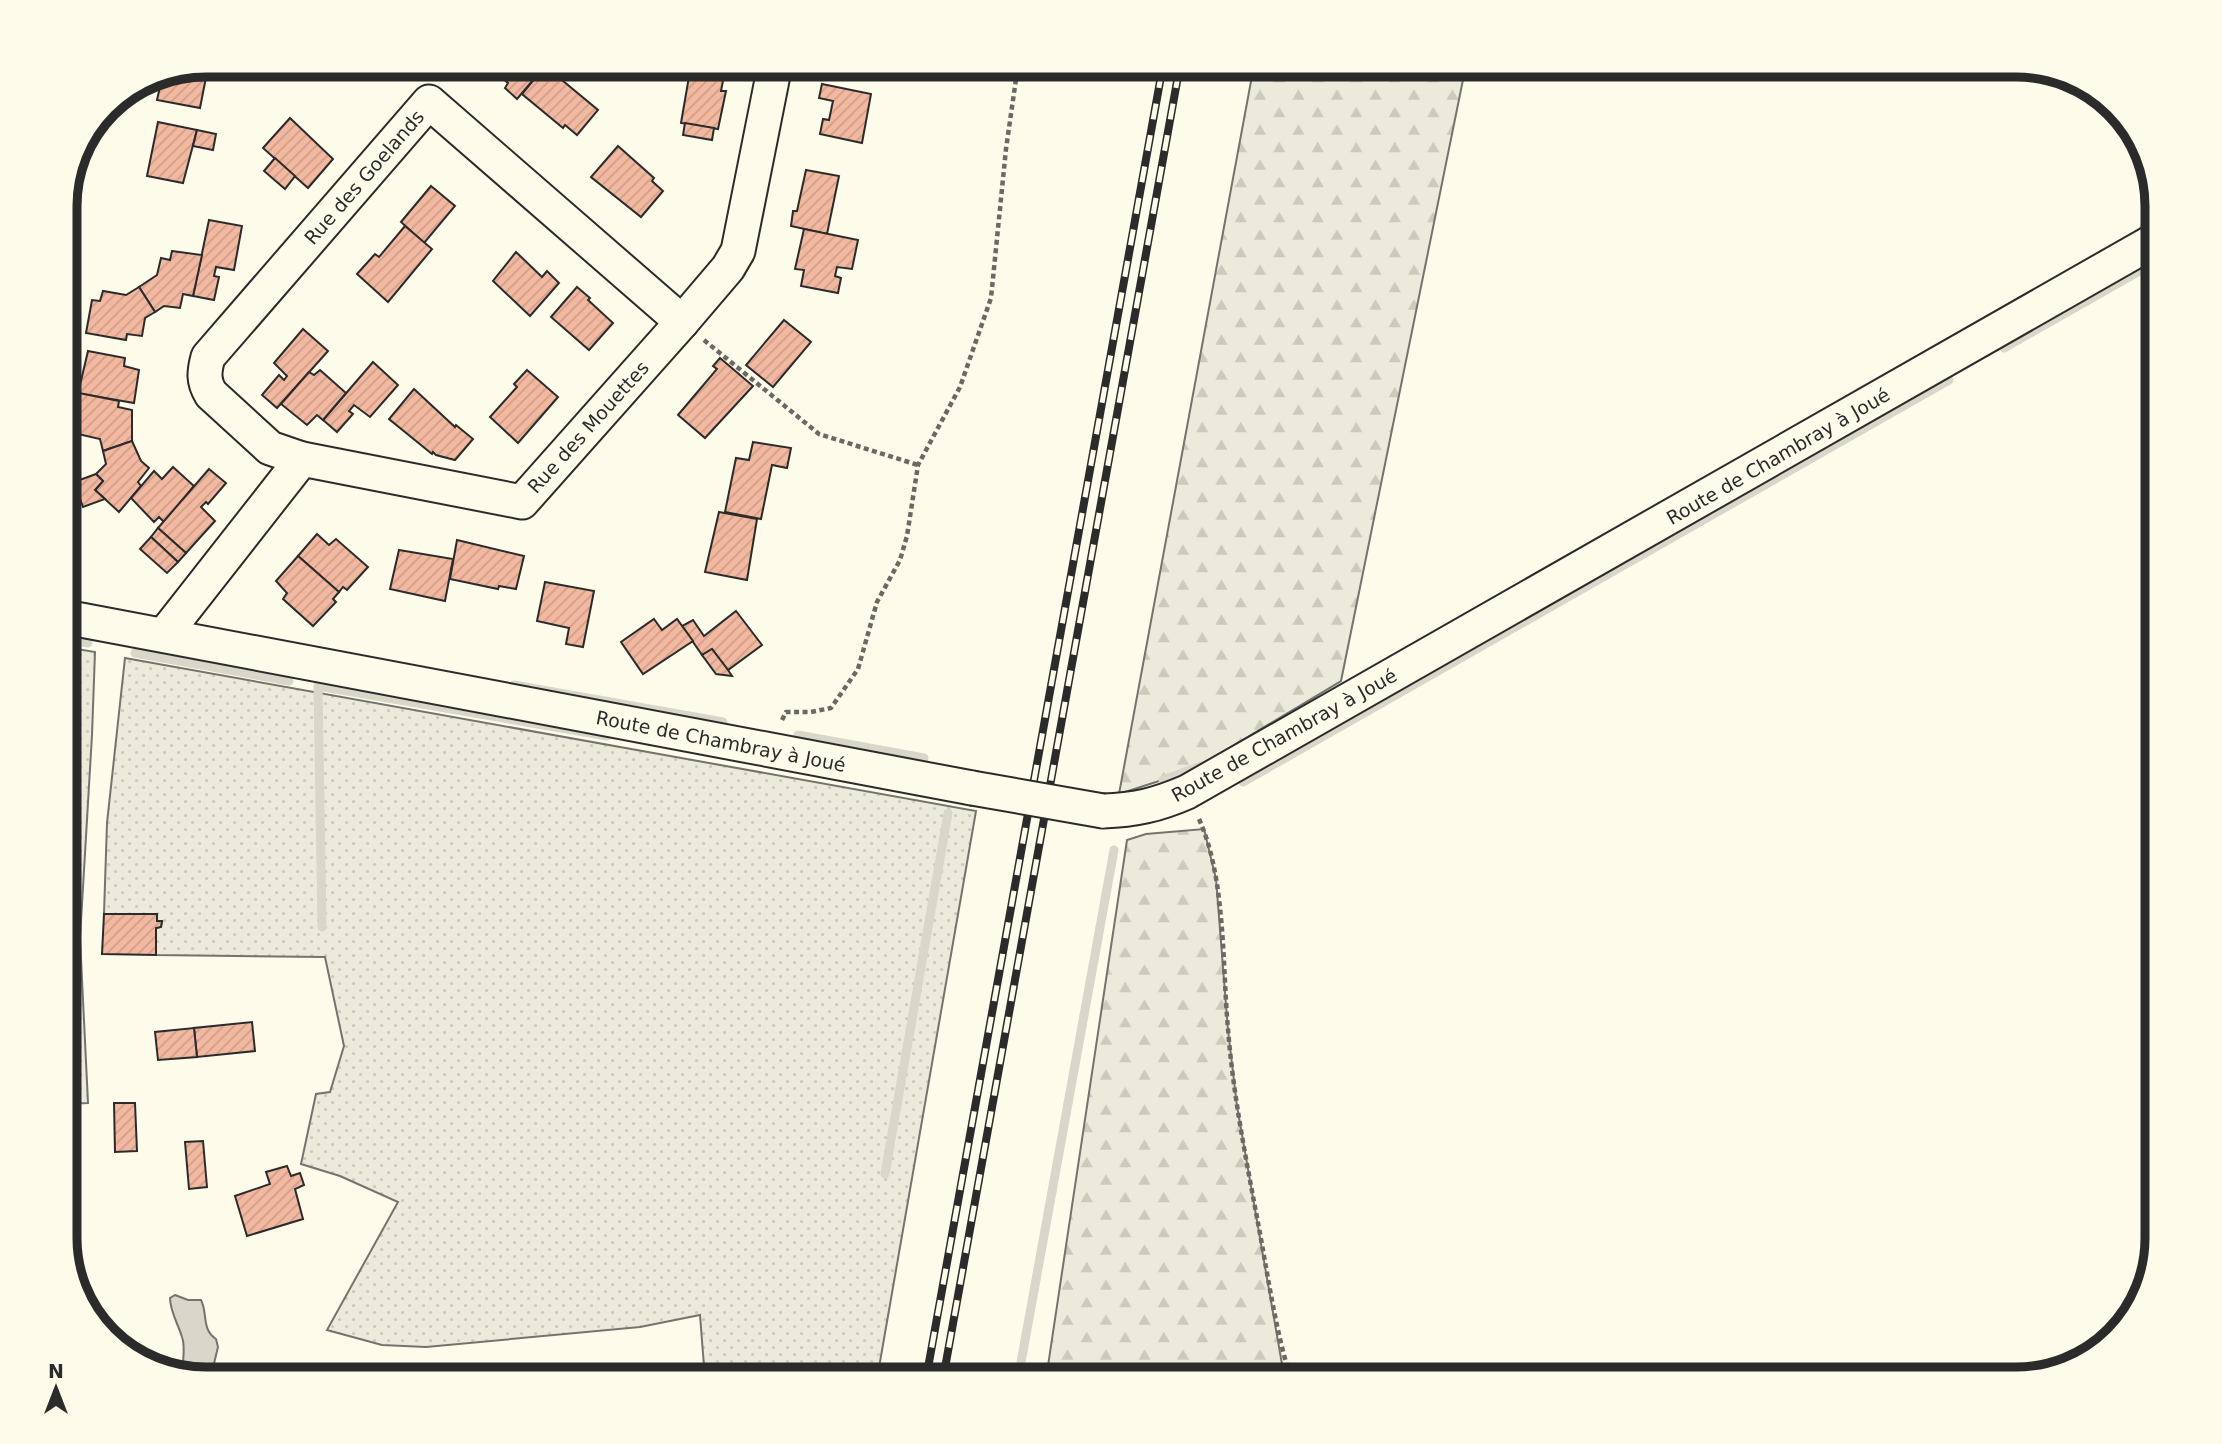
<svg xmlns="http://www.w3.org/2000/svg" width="2222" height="1444" viewBox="0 0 2222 1444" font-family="'DejaVu Sans',sans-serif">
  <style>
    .green { fill: url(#green-dots); stroke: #74746e; stroke-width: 2 }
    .forest { fill: url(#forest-firs); stroke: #74746e; stroke-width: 2 }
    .water { fill: #d8d7c9; stroke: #74746e; stroke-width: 2 }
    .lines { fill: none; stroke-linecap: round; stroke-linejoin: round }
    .stream { stroke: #d8d7c9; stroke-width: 9 }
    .building { fill: url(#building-hatch); stroke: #2b2b2b; stroke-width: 2 }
    .minor-casing { stroke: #2b2b2b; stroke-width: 37 }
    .path { stroke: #6a6964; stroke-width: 4.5; stroke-dasharray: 5 3.5; stroke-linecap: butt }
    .minor { stroke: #fdfbea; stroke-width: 33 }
    .rail-casing { stroke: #2b2b2b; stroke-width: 8 }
    .rail { stroke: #fdfbea; stroke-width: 5; stroke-dasharray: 16; stroke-linecap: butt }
    .minor-bridge-casing { stroke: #2b2b2b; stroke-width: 37; stroke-linecap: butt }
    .minor-bridge { stroke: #fdfbea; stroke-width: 33 }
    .labels { text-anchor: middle; stroke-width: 5; stroke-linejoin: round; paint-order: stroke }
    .street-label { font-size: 19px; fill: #2b2b2b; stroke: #fdfbea }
    .rim { fill: none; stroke: #2b2b2b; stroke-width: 9 }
  </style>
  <defs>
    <pattern id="green-dots" width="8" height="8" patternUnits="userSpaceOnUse" patternTransform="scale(1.75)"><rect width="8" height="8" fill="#ecebdb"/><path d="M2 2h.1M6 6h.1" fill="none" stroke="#cbcabc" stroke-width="1.8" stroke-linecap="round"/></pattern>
    <pattern id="forest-firs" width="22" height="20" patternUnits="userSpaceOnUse" patternTransform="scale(1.75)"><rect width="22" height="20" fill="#ecebdb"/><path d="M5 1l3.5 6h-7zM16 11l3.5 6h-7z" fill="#cbcabc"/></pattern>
    <pattern id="building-hatch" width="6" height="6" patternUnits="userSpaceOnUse" patternTransform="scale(1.75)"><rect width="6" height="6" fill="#f2b8a0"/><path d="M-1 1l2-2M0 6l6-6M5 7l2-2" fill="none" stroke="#d09e8a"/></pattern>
  </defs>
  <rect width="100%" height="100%" fill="#fdfbea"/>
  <g class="green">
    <polygon points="65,647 95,652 92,735 80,938 88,1103 65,1104"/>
    <polygon points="125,658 976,811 877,1379 705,1379 700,1315 640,1327 426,1347 382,1345 327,1330 398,1202 340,1176 301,1164 316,1094 330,1092 344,1046 325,957 156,955 156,928 161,927 162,922 157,921 157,914 104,914 107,823"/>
  </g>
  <g class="forest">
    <polygon points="1254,65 1466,65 1341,681 1193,770 1119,794"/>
    <polygon points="1204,829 1216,879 1228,1030 1237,1106 1282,1364 1217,1379 1046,1379 1127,840 1146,834"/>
  </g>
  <path class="water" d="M175 1295 188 1300H201C208 1313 201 1329 216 1339L218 1347 211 1376 200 1377 183 1372C182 1361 186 1348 182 1337 178 1324 170 1311 170 1298Z"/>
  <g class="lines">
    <g class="stream">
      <polyline points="2143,229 2157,221"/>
      <polyline points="2004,348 2157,261"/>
      <polyline points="65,639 88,643"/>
      <polyline points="135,653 289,681"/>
      <polyline points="514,685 723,722"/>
      <polyline points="798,735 924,758"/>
      <polyline points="1163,780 1201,766"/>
      <polyline points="1243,782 1949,380"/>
      <polyline points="322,927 318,686 607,736"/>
      <polyline points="885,1174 948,813"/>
      <polyline points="1018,1379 1114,850"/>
    </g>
  </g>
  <g class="building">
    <polygon points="206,65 213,65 212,67 208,67 200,108 157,100 163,73"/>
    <polygon points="487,65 544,65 545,66 517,99 505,88 508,83"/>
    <polygon points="691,65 726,65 721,91 726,91 718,129 681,123"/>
    <polygon points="838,65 871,65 869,77 837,71"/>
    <polygon points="545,66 598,110 577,135 565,125 563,128 522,94"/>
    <polygon points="822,84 871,94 862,143 820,134 823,119 829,120 833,101 819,98"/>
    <polygon points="290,118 333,159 308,188 263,148"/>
    <polygon points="158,122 197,130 183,183 147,176"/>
    <polygon points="685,123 714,128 712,140 683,135"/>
    <polygon points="197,130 216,134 213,150 193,146"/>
    <polygon points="618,146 654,178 652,181 663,191 641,217 591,177"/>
    <polygon points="275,158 295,176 285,189 264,171"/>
    <polygon points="806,170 839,176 827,234 791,226 793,211 797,211"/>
    <polygon points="431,186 455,206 424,243 401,222"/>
    <polygon points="209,220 242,226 234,270 216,267 214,276 219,277 214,300 193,296"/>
    <polygon points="405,226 432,249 388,302 357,274 375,254 379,257"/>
    <polygon points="804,229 858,240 852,269 837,267 835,276 841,278 838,293 801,286 804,270 795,269"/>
    <polygon points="172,251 202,255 193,296 183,294 180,308 164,306 155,312 139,287 157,275 161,258 170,260"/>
    <polygon points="516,252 542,277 547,271 559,283 530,316 493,281"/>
    <polygon points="139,287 155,312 145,318 142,336 127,334 126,340 86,333 92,300 100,301 103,291 126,295"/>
    <polygon points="577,287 590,298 588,300 613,323 589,350 551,317"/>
    <polygon points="784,320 811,342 773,387 746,365"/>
    <polygon points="303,329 328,351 277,408 262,395 279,375 284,380 287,376 274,363"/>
    <polygon points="88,351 125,358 124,366 139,370 134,403 65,391 66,381 80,385"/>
    <polygon points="720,358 753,386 705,438 678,415 717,369 713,366"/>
    <polygon points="373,362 398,385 370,417 354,405 349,411 353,414 337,432 323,420"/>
    <polygon points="320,370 346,393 323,420 317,415 307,425 281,404 309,372 314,375"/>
    <polygon points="527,370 558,397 518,443 490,417 517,387 514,384"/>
    <polygon points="414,389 455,427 456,425 473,439 455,460 436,455 433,452 432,454 389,419"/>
    <polygon points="79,393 119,401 118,407 132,410 132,441 103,451 100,439 78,434 79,428 73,427"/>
    <polygon points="132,441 141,461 149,468 138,482 141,486 119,512 95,490 103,481 96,474 106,464 103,451"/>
    <polygon points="753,442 791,448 787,468 772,465 761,519 725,512 736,458 749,460"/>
    <polygon points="173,467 194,486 164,522 159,517 154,522 131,498 154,471 162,479"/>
    <polygon points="209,469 226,483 208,504 206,502 201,507 215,521 186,553 158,528"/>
    <polygon points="96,474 103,481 95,490 105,499 83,507 74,482"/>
    <polygon points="719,512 757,519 747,580 705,572"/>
    <polygon points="158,528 186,553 178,562 151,537"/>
    <polygon points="317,534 329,545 336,539 368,567 347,590 343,587 339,592 298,556"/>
    <polygon points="151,537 178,562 167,573 140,549"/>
    <polygon points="457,540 524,556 516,589 499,586 498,589 450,579"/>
    <polygon points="399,550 453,559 445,601 390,589"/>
    <polygon points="298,556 339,592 333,599 336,602 313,626 283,599 287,593 276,581"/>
    <polygon points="545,582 594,591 583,647 566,644 569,628 537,621"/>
    <polygon points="736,611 762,645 728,670 712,649 702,655 682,626 693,620 704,636"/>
    <polygon points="654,619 662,630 677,619 693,641 643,674 621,642"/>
    <polygon points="712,649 728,670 732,676 716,674 702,655"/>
    <polygon points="104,914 157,914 157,921 162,921 161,927 156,928 156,955 102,954"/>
    <polygon points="252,1022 255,1051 197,1057 194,1028"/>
    <polygon points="194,1028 197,1057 158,1060 155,1032"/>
    <polygon points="114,1103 135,1103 137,1151 115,1152"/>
    <polygon points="203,1141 207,1187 189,1189 185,1142"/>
    <polygon points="287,1166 291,1176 300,1173 304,1185 295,1189 303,1219 247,1236 235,1196 270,1184 266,1172"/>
  </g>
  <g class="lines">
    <defs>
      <g id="minor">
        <path d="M302 459 270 448 211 394C203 381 204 372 208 357L429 102 682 322"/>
        <polyline points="65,617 972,788"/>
        <polyline points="164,635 302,459 522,502 682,322 728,268 738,251 775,65"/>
        <path d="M1103 811C1135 810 1157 805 1187 792L2157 239"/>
      </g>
    </defs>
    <use href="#minor" class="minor-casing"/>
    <g class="path">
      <polyline points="704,340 819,434 918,465"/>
      <polyline points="782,720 786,712 811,712 831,708 858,669 877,602 900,560 907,536 918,465 960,387 991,298 1006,149 1018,65"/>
      <path d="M1199 819C1226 879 1222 963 1228 1029 1233 1094 1246 1159 1258 1223 1268 1275 1275 1329 1291 1379"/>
    </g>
    <use href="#minor" class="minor"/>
    <defs>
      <g id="rail">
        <polyline points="926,1379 1163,65"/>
        <polyline points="943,1379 1180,65"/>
      </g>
    </defs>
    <use href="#rail" class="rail-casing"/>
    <use href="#rail" class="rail"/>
    <defs>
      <polyline id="minor-bridge" points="972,788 1103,811"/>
    </defs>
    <use href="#minor-bridge" class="minor-bridge-casing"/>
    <use href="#minor-bridge" class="minor-bridge"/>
  </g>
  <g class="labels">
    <g class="street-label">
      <text transform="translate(364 177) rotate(-49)" y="7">Rue des Goelands</text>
      <text transform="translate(588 427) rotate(-48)" y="7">Rue des Mouettes</text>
      <text transform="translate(1778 456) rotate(-30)" y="7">Route de Chambray à Joué</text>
      <text transform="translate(1284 735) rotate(-29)" y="7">Route de Chambray à Joué</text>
      <text transform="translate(721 741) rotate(11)" y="7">Route de Chambray à Joué</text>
    </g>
  </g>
  <path d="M0 0H2222V1444H0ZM206 77H2016A129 129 0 0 1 2145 206V1238A129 129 0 0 1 2016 1367H206A129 129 0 0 1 77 1238V206A129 129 0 0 1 206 77Z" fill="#fdfbea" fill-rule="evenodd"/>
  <path class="rim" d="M206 77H2016A129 129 0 0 1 2145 206V1238A129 129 0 0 1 2016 1367H206A129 129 0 0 1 77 1238V206A129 129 0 0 1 206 77Z"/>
  <g transform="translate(56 1388)" stroke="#fdfbea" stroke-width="5" paint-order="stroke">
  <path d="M0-5L12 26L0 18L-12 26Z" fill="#2b2b2b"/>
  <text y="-10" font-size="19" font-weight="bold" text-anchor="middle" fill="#2b2b2b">N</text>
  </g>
</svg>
